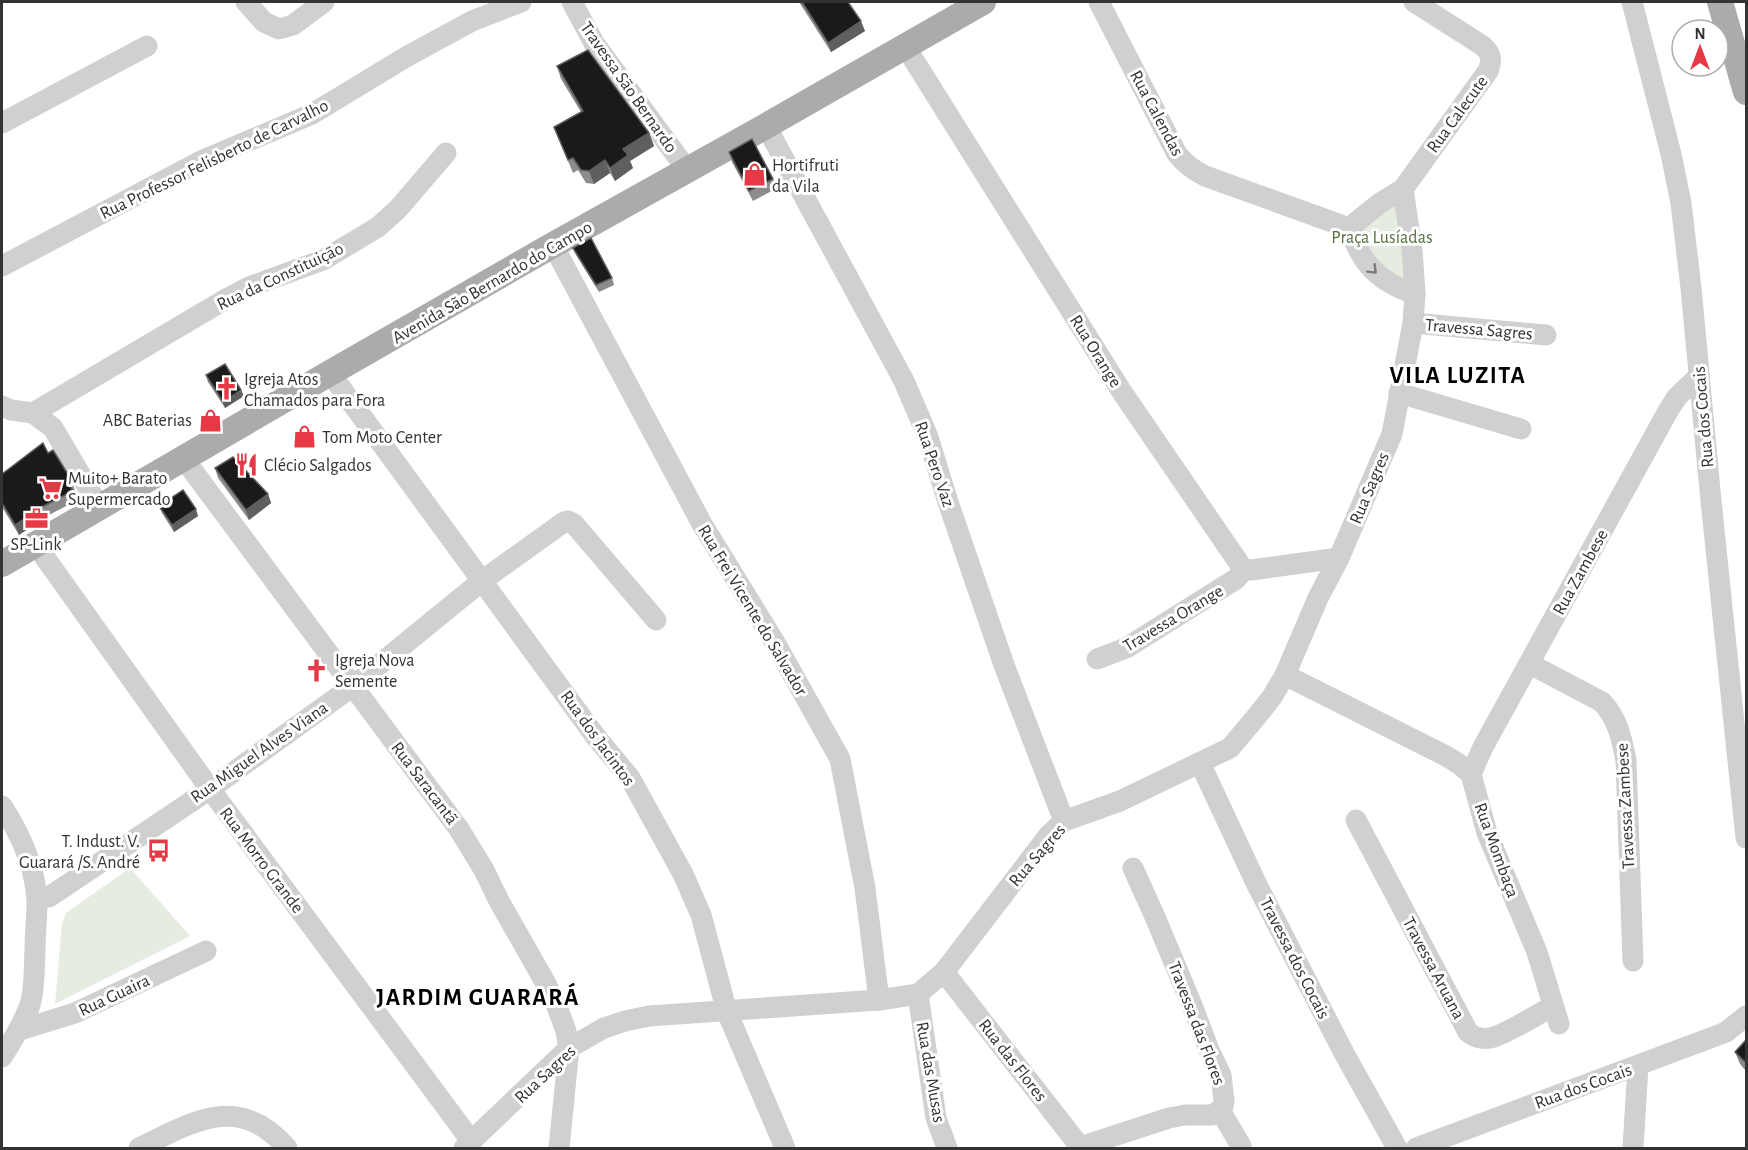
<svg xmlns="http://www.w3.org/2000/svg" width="1748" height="1150" viewBox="0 0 1748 1150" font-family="'Alegreya Sans',sans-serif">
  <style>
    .green { fill: #e6ecdf }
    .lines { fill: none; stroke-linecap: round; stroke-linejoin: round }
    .minor { stroke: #d0d0d0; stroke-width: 21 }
    .major { stroke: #ababab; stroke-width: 26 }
    .wall { fill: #8c8c8c }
    .shaded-wall { fill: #5f5f5f }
    .building { fill: #1a1a1a; stroke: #5f5f5f; stroke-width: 1.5 }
    .oneway { stroke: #7a7a7a }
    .labels { text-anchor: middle; stroke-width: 6; stroke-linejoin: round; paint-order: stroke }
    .street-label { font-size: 18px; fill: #333; stroke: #fff }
    .poi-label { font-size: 18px; fill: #333; stroke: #fff; text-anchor: start }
    .park-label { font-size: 18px; fill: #56703f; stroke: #fff }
    .district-label { font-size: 24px; font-weight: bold; letter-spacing: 1.5px; fill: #000; stroke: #fff }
  </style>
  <rect width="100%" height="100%" fill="#fff"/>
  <g class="green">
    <polygon points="1397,203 1407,283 1373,258 1359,231"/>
    <polygon points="130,868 190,936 55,1004 62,923 66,913"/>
  </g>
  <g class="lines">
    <g class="minor">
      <polyline points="246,2 264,22 279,29 293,25 324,2"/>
      <polyline points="572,2 594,43 688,171"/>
      <path d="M1099 2 1177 154C1185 164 1193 170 1205 176L1349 228"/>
      <polyline points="1632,2 1671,154 1681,203 1691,288 1711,501 1746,838"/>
      <polyline points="905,46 1122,392 1241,566 1245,569 1251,570 1339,558"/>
      <polyline points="2,123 147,46"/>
      <polyline points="766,126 904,381 928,437 948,502 1004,665 1064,821"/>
      <path d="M1349 228 1380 203 1403 189 1488 71C1492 61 1492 54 1483 46L1414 2"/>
      <path d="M1349 228C1362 265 1379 282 1415 294"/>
      <polyline points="553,245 702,524 774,641 840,759 865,888 879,1000"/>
      <polyline points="2,266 201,161 312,114 406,57 472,21 521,2"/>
      <polyline points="1413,323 1546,335"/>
      <polyline points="330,373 596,737 630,778 683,874 701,915 727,1012 785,1148"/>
      <polyline points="1399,393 1521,429"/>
      <polyline points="2,406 11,410 33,413 53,428 100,508"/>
      <polyline points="33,413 226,299 249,287 323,260 378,227 398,209 446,153"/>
      <polyline points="184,459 459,829 484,870 499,901 545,982 556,1004 566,1031 569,1048 559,1148"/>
      <polyline points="36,545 210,789 472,1142"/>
      <polyline points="1097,659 1126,648 1236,579 1245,569"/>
      <path d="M1530 664 1602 702C1618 719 1622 739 1626 761L1633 961"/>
      <polyline points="1285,675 1446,756 1459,764 1471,774 1487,833 1537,952 1559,1024"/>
      <polyline points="1200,763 1257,885 1345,1055 1397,1148"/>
      <polyline points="1471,774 1483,747 1668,411 1677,397 1699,376"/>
      <path d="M2 806C20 833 35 867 37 900 37 917 35 934 35 950 34 968 35 988 30 1005 23 1024 13 1040 2 1057"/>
      <path d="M1356 820 1468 1032C1475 1038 1485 1040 1494 1037 1512 1031 1536 1015 1553 1006"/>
      <polyline points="37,899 49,897 210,789 353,686 483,580 564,522 568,521 574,524 656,620"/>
      <polyline points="944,972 1081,1148"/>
      <polyline points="918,994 936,1118 947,1148"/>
      <polyline points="20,1030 75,1013 206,951"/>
      <polyline points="1220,1110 1241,1146"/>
      <polyline points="1080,1147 1169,1118 1185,1115 1212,1115 1220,1110 1223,1106 1224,1101 1221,1075 1209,1050 1192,1005 1155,917 1133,868"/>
      <path d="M139 1148C193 1122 238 1092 287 1148"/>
      <polyline points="464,1148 569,1048 604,1028 625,1021 649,1016 879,1000 918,994 944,972 1049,835 1064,821 1120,801 1230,748 1257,716 1272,697 1285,675 1318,598 1339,558 1392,434 1413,323 1415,294 1412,249 1403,189"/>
      <polyline points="1416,1148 1713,1037 1726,1032 1746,1016"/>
      <polyline points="1633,1148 1638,1066"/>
    </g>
    <g class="major">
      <polyline points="1720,2 1746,92"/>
      <polyline points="2,564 330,373 553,245 766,126 983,2"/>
    </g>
  </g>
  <g class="wall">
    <polygon points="799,2 848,2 865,31 831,52"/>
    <polygon points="557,66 649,133 654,146 630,161 633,168 615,181 610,173 594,184 586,183 578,170 573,173 554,127 581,112 561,79"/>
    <polygon points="729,152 773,179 777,188 753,201 732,162"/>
    <polygon points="573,248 612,278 614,285 599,292 576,255"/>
    <polygon points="206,375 244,396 225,408 208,382"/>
    <polygon points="48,453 72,481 75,491 73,492 76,501 45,517 19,535 2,507 2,474"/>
    <polygon points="215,468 268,494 271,503 249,520 218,478"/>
    <polygon points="159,506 198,516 174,532 162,513"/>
    <polygon points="1746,1040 1746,1071 1740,1064 1735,1052"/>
  </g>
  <g class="shaded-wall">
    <polygon points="861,21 865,31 831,52 828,43"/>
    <polygon points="649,133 654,146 630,161 633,168 615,181 610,168 623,149"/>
    <polygon points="605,160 610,173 594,184 589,171"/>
    <polygon points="241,390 244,396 225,408 223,402"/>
    <polygon points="268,494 271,503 249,520 246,510"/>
    <polygon points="42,507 45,517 19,535 15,525"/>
    <polygon points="196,509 198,516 174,532 172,525"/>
  </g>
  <g class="building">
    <polygon points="802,2 848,2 861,21 828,43"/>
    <polygon points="588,50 649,133 623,149 628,155 610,168 605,160 589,171 581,170 573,158 568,160 554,127 583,111 557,66"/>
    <polygon points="752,139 773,179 749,191 729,152"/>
    <polygon points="591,238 612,278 596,285 573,248"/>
    <polygon points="225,364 241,390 223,402 206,375"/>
    <polygon points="43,443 48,453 53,450 58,458 72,481 68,483 73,491 42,507 15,525 2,503 2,474"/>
    <polygon points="233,457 268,494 246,510 215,468"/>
    <polygon points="183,490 196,509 172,525 159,506"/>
    <polygon points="1746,1040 1746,1063 1735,1052"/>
  </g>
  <defs><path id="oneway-chevron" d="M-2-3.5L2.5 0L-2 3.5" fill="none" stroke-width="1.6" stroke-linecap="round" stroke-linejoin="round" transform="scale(1.5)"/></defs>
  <use class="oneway" href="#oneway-chevron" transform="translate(1373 270) rotate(45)"/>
  <defs>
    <symbol id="shop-bare" viewBox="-9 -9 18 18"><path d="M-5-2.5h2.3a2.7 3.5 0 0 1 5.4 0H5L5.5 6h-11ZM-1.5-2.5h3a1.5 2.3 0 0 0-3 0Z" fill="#e63946" stroke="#fff" stroke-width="2.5" paint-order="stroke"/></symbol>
    <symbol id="church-bare" viewBox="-9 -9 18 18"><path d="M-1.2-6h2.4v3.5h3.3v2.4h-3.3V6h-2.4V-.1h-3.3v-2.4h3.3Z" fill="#e63946" stroke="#fff" stroke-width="2.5" paint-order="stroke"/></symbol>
    <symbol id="restaurant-bare" viewBox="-9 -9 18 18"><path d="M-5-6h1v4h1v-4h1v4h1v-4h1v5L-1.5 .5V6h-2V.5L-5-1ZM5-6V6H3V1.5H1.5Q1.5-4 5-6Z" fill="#e63946" stroke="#fff" stroke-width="2.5" paint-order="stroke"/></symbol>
    <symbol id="supermarket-bare" viewBox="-9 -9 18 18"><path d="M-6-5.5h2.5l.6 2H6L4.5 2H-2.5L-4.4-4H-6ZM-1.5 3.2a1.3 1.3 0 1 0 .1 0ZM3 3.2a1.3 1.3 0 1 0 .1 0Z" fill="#e63946" stroke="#fff" stroke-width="2.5" paint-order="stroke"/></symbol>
    <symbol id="office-bare" viewBox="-9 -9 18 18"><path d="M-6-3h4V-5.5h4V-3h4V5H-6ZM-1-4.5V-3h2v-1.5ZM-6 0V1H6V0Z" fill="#e63946" stroke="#fff" stroke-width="2.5" paint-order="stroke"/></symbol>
    <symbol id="bus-bare" viewBox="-9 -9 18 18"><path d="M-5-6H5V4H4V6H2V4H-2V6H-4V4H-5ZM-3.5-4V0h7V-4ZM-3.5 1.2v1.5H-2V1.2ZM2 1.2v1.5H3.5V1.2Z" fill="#e63946" stroke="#fff" stroke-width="2.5" paint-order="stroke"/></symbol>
  </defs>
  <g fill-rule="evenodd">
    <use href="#shop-bare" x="738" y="158" width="33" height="33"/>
    <use href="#church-bare" x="210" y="372" width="33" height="33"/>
    <use href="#shop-bare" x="194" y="404" width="33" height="33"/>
    <use href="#shop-bare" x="288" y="420" width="33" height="33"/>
    <use href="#restaurant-bare" x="230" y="448" width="33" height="33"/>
    <use href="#supermarket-bare" x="34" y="472" width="33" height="33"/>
    <use href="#office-bare" x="20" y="502" width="33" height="33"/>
    <use href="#church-bare" x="300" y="654" width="33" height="33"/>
    <use href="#bus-bare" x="142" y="834" width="33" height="33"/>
  </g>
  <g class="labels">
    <g class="street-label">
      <text transform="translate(629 87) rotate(55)" y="6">Travessa São Bernardo</text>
      <text transform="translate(1157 113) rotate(62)" y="6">Rua Calendas</text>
      <text transform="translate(1457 114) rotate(-54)" y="6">Rua Calecute</text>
      <text transform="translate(214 159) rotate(-26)" y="6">Rua Professor Felisberto de Carvalho</text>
      <text transform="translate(280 276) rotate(-25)" y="6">Rua da Constituição</text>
      <text transform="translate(492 282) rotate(-30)" y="6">Avenida São Bernardo do Campo</text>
      <text transform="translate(1479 329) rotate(5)" y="6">Travessa Sagres</text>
      <text transform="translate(1096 351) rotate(58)" y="6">Rua Orange</text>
      <text transform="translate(1703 417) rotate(-95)" y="6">Rua dos Cocais</text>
      <text transform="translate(935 464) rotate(71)" y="6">Rua Pero Vaz</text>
      <text transform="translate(1369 488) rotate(-67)" y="6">Rua Sagres</text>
      <text transform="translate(1580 572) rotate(-61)" y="6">Rua Zambese</text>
      <text transform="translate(753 610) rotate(59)" y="6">Rua Frei Vicente do Salvador</text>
      <text transform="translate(1173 618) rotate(-31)" y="6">Travessa Orange</text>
      <text transform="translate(598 738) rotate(54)" y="6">Rua dos Jacintos</text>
      <text transform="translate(259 752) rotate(-35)" y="6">Rua Miguel Alves Viana</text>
      <text transform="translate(425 783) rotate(53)" y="6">Rua Saracantã</text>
      <text transform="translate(1625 806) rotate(-93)" y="6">Travessa Zambese</text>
      <text transform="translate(1497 850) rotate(70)" y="6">Rua Mombaça</text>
      <text transform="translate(1037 855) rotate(-49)" y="6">Rua Sagres</text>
      <text transform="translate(262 860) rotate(53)" y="6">Rua Morro Grande</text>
      <text transform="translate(1295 958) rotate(63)" y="6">Travessa dos Cocais</text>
      <text transform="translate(1434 968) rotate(62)" y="6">Travessa Aruana</text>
      <text transform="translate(114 995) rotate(-25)" y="6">Rua Guaira</text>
      <text transform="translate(1197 1023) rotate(69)" y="6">Travessa das Flores</text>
      <text transform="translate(1013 1060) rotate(52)" y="6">Rua das Flores</text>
      <text transform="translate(931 1072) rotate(80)" y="6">Rua das Musas</text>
      <text transform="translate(545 1074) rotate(-43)" y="6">Rua Sagres</text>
      <text transform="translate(1583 1086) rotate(-20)" y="6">Rua dos Cocais</text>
    </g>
    <g class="poi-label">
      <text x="772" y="171">Hortifruti<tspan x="772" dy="21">da Vila</tspan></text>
      <text x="244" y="385">Igreja Atos<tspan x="244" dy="21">Chamados para Fora</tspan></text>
      <text x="192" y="426" text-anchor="end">ABC Baterias</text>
      <text x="322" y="443">Tom Moto Center</text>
      <text x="264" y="471">Clécio Salgados</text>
      <text x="68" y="484">Muito+ Barato<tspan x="68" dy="21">Supermercado</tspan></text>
      <text x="36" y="550" text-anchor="middle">SP-Link</text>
      <text x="335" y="666">Igreja Nova<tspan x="335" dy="21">Semente</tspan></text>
      <text x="140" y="847" text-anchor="end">T. Indust. V.<tspan x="140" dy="21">Guarará /S. André</tspan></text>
    </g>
    <g class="park-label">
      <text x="1382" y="243">Praça Lusíadas</text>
    </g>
    <g class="district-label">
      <text x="1458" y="383">VILA LUZITA</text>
      <text x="478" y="1005">JARDIM GUARARÁ</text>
    </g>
  </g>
  <rect width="1748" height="1150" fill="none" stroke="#333333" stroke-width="6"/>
  <g transform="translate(1700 48)"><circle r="28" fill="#ffffff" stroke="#adadad" stroke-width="1.5"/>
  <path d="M0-4.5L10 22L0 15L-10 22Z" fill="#e63946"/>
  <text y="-9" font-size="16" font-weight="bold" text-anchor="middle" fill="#333333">N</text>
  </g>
</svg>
